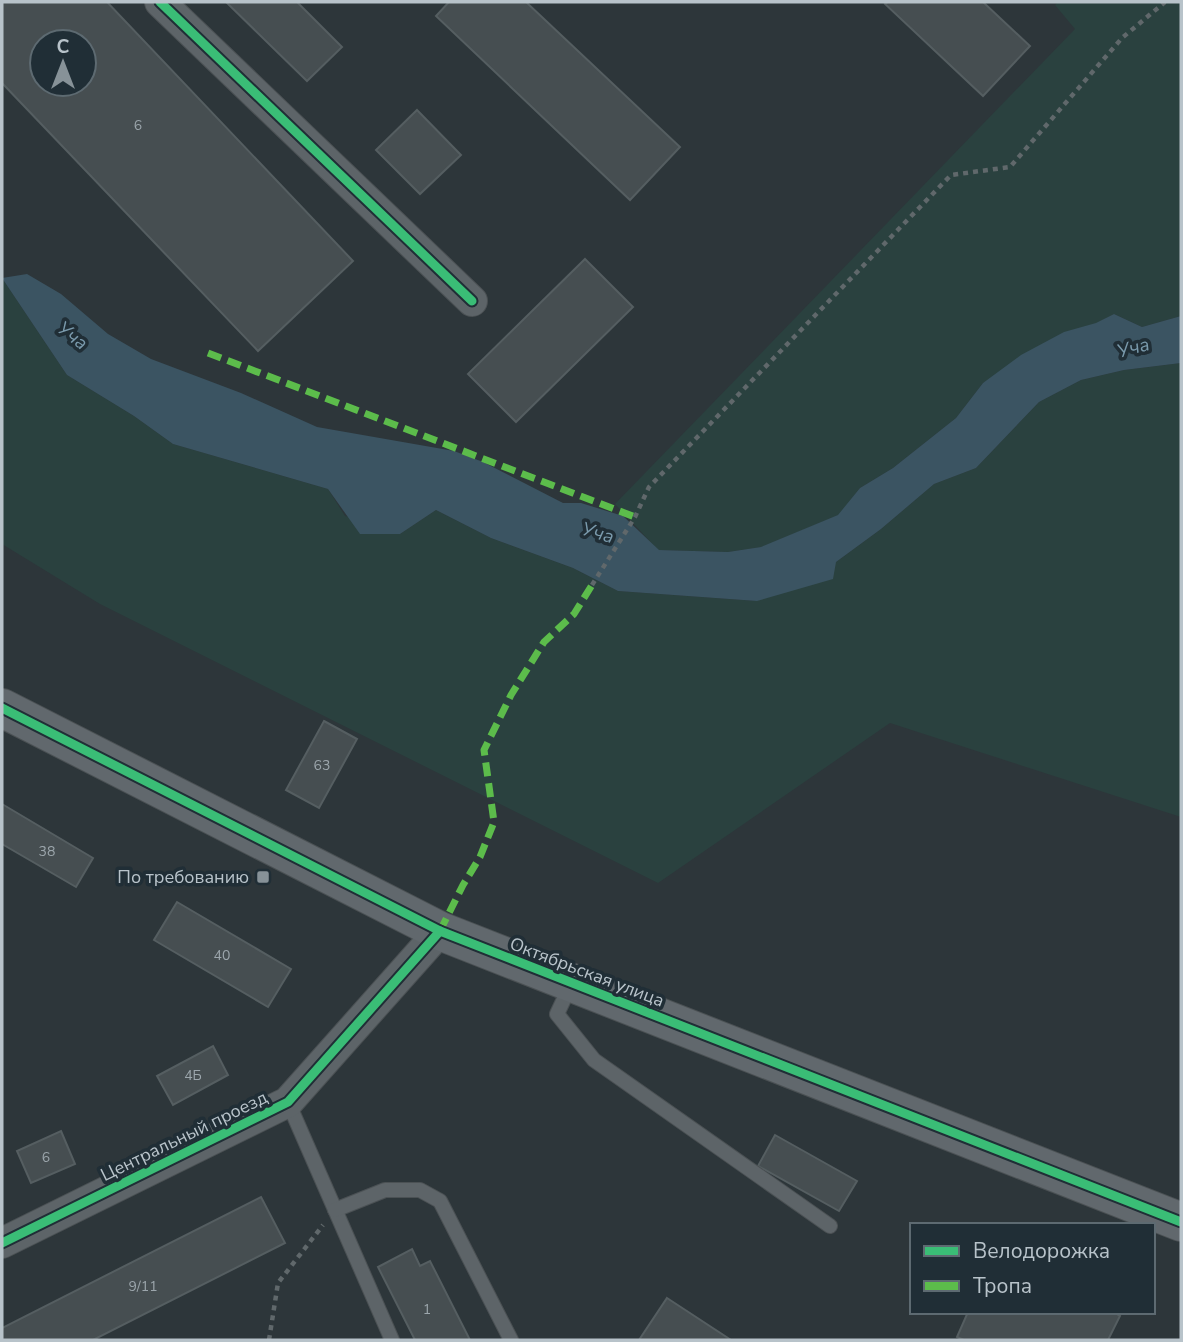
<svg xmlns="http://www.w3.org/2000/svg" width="1183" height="1342" viewBox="0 0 1183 1342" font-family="'Nunito Sans',sans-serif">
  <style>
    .green { fill: #2a413f }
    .water { fill: #3b5462 }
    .building { fill: #464e51; stroke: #555e61; stroke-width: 2; fill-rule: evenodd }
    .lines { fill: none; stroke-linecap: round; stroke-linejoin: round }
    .lane-casing { stroke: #4b5154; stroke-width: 16 }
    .street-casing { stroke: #4b5154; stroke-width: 32 }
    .secondary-casing { stroke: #4b5154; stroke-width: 40 }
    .path { stroke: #60686b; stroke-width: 4.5; stroke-dasharray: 5 5; stroke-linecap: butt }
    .lane { stroke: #5d6468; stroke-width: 14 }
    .street { stroke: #5d6468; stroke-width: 30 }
    .secondary { stroke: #61686d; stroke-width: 38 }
    .quiet { stroke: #5cbc4b; stroke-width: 7; stroke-dasharray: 14 7; stroke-linecap: butt }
    .cycleway-casing { stroke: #202e36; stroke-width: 13 }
    .cycleway { stroke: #3abd76; stroke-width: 9 }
    .poi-dot { fill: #879298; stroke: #202e36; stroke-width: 2.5 }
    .labels { text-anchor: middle; stroke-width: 7; stroke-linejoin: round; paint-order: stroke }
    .number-label { font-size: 14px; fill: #9ca6ac }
    .poi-label { font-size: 18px; fill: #b8c3ca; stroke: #202e36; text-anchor: end }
    .street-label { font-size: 18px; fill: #b8c3ca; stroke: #202e36 }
    .water-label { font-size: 19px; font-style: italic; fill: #7a9aac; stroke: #202e36 }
  </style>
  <rect width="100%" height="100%" fill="#2d363a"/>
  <g class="green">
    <polygon points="1058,2 1181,2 1181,316 1142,327 1114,314 983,383 956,418 893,468 860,488 839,515 762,547 728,552 658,550 615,504 1075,29 1055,5"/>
    <polygon points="2,278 67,375 134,416 173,444 328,489 345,516 400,534 436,510 491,538 573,568 618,591 757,601 836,562 881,529 934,484 976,468 1039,402 1081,380 1124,370 1181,363 1181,817 890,723 658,883 100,604 2,544"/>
  </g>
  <polygon class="water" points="27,274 61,294 108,334 151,359 241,393 317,427 454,451 483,462 563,503 581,503 623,516 659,550 728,552 761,547 838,515 860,488 893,468 956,418 983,383 1021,355 1064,332 1096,323 1114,314 1142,327 1181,316 1181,363 1124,370 1081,380 1039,402 976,468 934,484 881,529 836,562 833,579 757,601 618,591 573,568 491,538 436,510 400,534 360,534 328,489 173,444 134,416 67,375 2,278"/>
  <g class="building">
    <path d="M2 2H107L353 261 258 351 2 83ZM42 42H84V84H42Z"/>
    <polygon points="226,2 297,2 342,47 307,81"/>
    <polygon points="449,2 526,2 680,147 630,200 436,16"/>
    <polygon points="888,2 983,2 1030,46 983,96 885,4"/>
    <polygon points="417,110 461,155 420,194 376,150"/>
    <polygon points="585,259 633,307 516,422 468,374"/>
    <polygon points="324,721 357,739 319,808 286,790"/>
    <polygon points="2,804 93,858 76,887 2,844"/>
    <polygon points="177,902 291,969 268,1007 154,940"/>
    <polygon points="213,1046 228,1075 173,1105 157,1076"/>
    <polygon points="61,1131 75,1164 31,1183 17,1151"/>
    <polygon points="775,1135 857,1181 839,1211 758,1166"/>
    <polygon points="261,1197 285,1243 93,1340 2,1340 2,1328"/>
    <polygon points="412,1249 420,1266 430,1261 470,1340 415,1340 378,1267"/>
    <polygon points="667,1298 731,1340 639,1340"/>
    <polygon points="968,1312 1113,1312 1120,1316 1108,1340 964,1340 957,1337"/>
  </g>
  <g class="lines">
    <defs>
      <g id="lane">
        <polyline points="571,984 557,1014 594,1060 830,1226"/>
        <polyline points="288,1102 392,1340"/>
        <polyline points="335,1210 385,1190 420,1190 440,1201 511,1340"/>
      </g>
      <g id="street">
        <polyline points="160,2 472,301"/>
        <polyline points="2,1243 288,1102 440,931"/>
      </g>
      <polyline id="secondary" points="2,708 440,931 1181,1222"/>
    </defs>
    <use href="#lane" class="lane-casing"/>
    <use href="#street" class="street-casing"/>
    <use href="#secondary" class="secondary-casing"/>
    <g class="path">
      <polyline points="592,585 635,517 649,487 951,175 1010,167 1122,38 1165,2"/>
      <polyline points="269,1340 278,1283 323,1225"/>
    </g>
    <use href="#lane" class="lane"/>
    <use href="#street" class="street"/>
    <use href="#secondary" class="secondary"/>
    <g class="quiet">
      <polyline points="208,353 635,517"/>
      <polyline points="440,931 463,885 480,857 494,822 484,750 511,695 544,642 574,614 592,585"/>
    </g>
    <defs>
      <g id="cycleway">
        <polyline points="160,2 472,301"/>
        <polyline points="2,708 440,931 1181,1222"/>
        <polyline points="2,1243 288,1102 440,931"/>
      </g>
    </defs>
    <use href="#cycleway" class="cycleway-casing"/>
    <use href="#cycleway" class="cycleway"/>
  </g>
  <rect class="poi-dot" x="256" y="870" width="14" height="14" rx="3.5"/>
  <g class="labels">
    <g class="number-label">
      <text x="138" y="130">6</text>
      <text x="322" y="770">63</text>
      <text x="47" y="856">38</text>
      <text x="222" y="960">40</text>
      <text x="193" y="1080">4Б</text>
      <text x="46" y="1162">6</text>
      <text x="143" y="1291">9/11</text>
      <text x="427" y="1314">1</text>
    </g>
    <g class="poi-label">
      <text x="249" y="883">По требованию</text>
    </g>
    <g class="street-label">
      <text transform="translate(587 972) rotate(21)" y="6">Октябрьская улица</text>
      <text transform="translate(184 1136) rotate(-26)" y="6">Центральный проезд</text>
    </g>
    <g class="water-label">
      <text transform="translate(73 335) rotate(38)" y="7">Уча</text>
      <text transform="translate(1133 347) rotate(-15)" y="7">Уча</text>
      <text transform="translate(598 532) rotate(16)" y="7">Уча</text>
    </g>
  </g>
  <rect width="1183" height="1342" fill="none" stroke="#b8c3ca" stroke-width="7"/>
  <rect x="910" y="1223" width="245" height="91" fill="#202e36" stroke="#5d6a71" stroke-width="2"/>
  <rect x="924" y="1246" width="35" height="10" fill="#3abd76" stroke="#5d6a71" stroke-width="2"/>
  <text x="973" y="1258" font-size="21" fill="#b8c3ca">Велодорожка</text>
  <rect x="924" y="1281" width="35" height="10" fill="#5cbc4b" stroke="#5d6a71" stroke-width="2"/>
  <text x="973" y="1293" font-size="21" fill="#b8c3ca">Тропа</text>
  <g transform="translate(63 63)"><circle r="33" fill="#202e36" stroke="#5d6a71" stroke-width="2"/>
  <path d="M0-5L12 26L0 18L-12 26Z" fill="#879298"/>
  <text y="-10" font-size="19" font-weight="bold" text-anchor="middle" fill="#b8c3ca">С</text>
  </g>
</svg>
